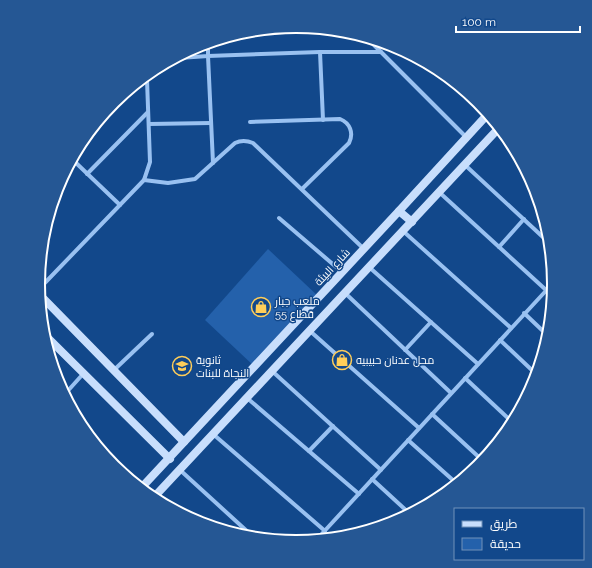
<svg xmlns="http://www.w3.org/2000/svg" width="592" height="568" viewBox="0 0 592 568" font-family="Raleway,Cairo,sans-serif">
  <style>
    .green { fill: #2461ab }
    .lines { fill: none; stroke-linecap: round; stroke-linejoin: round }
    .street { stroke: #99c1f1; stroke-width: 4 }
    .secondary { stroke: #c8defc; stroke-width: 8 }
    .labels { text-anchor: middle; stroke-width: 3; stroke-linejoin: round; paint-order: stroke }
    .street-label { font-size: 11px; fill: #fff; stroke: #12488b }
    .poi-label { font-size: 11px; fill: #fff; stroke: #12488b; text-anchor: start }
    .rim { fill: none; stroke: #fff; stroke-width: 2 }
  </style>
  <rect width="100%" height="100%" fill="#12488b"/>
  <polygon class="green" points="268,249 319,297 255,367 205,320"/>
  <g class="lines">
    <g class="street">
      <polyline points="369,40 466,137"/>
      <polyline points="320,52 323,120"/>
      <polyline points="179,58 208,56 208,44"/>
      <path d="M250 122 340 119C350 123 354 133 349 143L302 189"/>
      <polyline points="149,124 211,123"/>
      <polyline points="74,161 120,205"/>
      <polyline points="213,163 208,56 320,52 381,52"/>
      <polyline points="465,165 545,239"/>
      <polyline points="87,174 148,112"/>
      <path d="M144 180 168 183 195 179 235 143C241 140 246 140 253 143L364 249"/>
      <polyline points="439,192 546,290"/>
      <polyline points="279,218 342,272"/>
      <polyline points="403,231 511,328"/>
      <polyline points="499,247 524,219"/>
      <polyline points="369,267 478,364"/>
      <polyline points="39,289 144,180 150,162 147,80"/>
      <polyline points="345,293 451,393"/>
      <polyline points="524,313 544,332"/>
      <polyline points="310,331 419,428"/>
      <polyline points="500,340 536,374"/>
      <polyline points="405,350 431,322"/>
      <polyline points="114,370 152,334"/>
      <polyline points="272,371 381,470"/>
      <polyline points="465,378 510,420"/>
      <polyline points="65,394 83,374"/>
      <polyline points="247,398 359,494"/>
      <polyline points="432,414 482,460"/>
      <polyline points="213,434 325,531"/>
      <polyline points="408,440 455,482"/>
      <polyline points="309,451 333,426"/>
      <polyline points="180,470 249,533"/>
      <polyline points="472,471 482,460"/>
      <polyline points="372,479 409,513"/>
      <polyline points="319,537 554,282"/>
    </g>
    <g class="secondary">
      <polyline points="399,211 412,222"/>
      <polyline points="40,295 184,442"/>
      <polyline points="49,339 170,459"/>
      <polyline points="143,486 399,211 487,115"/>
      <polyline points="156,495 497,130"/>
    </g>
  </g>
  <defs>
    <symbol id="shop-ring" viewBox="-11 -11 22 22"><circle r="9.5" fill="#12488b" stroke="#ffce59" stroke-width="1.5"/><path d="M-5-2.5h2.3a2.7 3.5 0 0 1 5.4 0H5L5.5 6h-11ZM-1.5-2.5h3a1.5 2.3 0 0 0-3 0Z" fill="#ffce59"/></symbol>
    <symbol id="school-ring" viewBox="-11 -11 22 22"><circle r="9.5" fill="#12488b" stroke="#ffce59" stroke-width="1.5"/><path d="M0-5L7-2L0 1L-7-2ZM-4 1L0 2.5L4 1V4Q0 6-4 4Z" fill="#ffce59"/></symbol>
  </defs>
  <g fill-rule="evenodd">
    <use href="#shop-ring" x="250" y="296" width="22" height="22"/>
    <use href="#shop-ring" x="331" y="349" width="22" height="22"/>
    <use href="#school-ring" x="171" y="355" width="22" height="22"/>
  </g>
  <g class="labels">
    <g class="street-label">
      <text transform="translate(332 267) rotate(-47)" y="4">شارع البيئة</text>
    </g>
    <g class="poi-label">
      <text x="275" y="305">ملعب جبار<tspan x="275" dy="13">قطاع 55</tspan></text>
      <text x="196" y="364">ثانوية<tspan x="196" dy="13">النجاة للبنات</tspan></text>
      <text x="356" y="364">محل عدنان حبيبيه</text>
    </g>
  </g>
  <path d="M0 0H592V568H0ZM45 284a251 251 0 1 1 502 0a251 251 0 1 1-502 0Z" fill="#255794" fill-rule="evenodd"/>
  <path class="rim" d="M45 284a251 251 0 1 1 502 0a251 251 0 1 1-502 0Z"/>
  <rect x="454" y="508" width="130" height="52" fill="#12488b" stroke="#7191b9"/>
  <rect x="462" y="521" width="20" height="6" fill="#c8defc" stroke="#7191b9"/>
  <text x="490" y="528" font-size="12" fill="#ffffff">طريق</text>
  <rect x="462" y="538" width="20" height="12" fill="#2461ab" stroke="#7191b9"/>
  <text x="490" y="548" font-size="12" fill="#ffffff">حديقة</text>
  <path d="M456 26v6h124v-6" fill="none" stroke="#ffffff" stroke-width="2"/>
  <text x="462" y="26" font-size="12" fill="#ffffff" stroke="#12488b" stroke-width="3" paint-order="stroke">100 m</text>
</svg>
